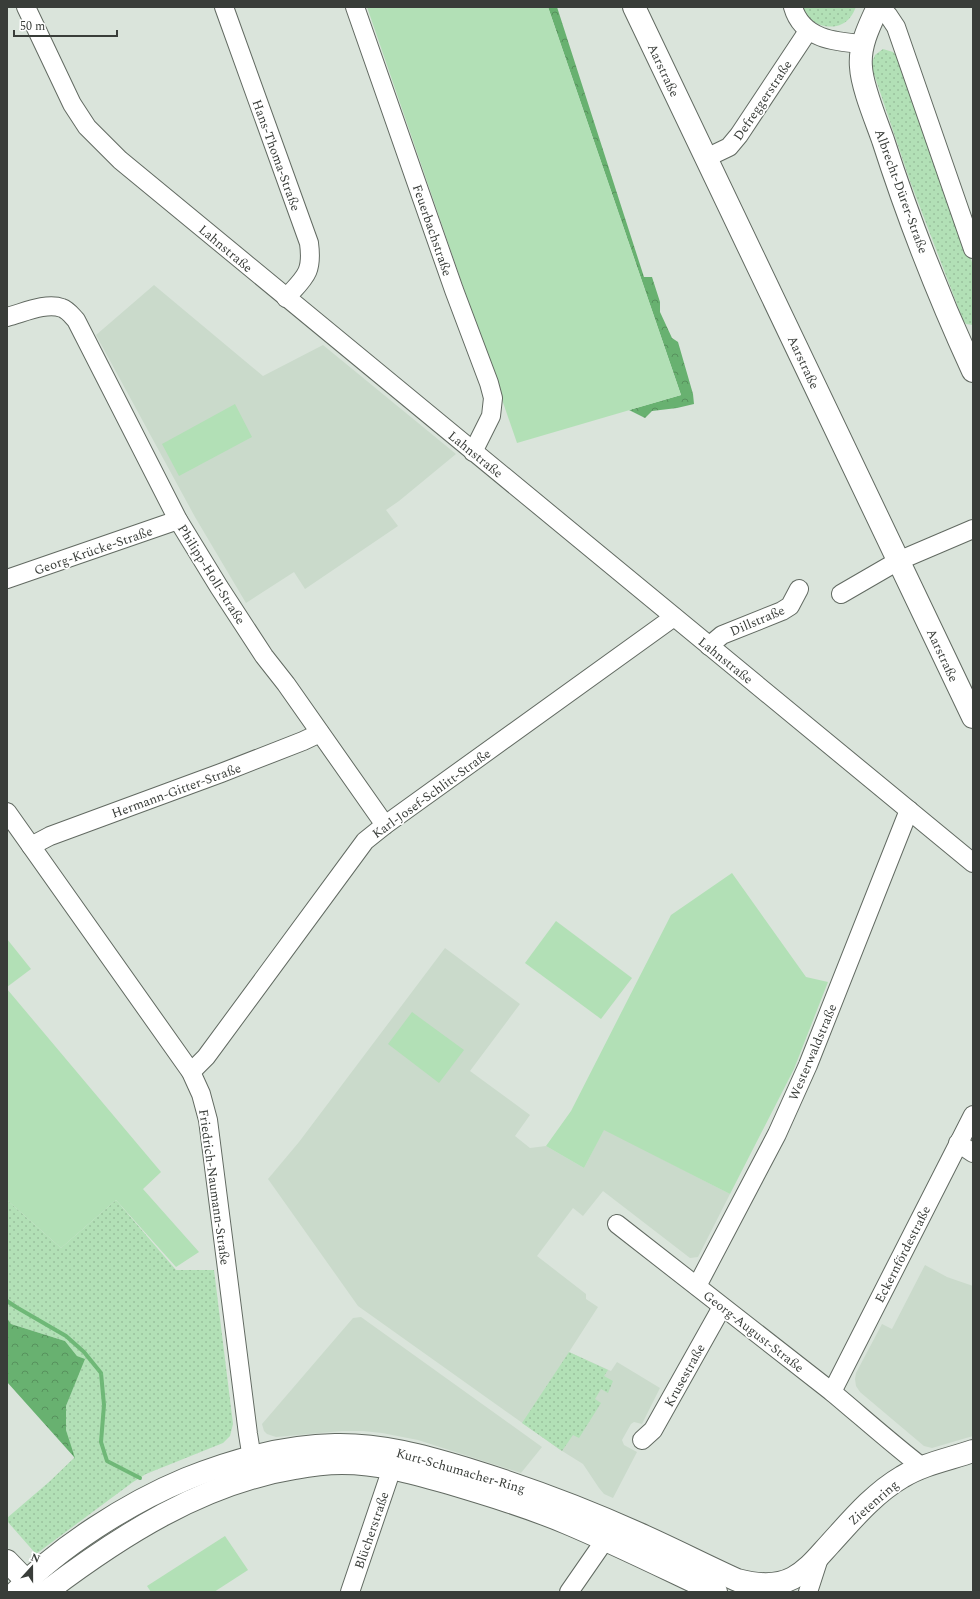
<svg xmlns="http://www.w3.org/2000/svg" width="980" height="1599" viewBox="0 0 980 1599" font-family="Spectral,serif">
  <style>
    .built { fill: #cadacb }
    .grass { fill: url(#grass-dots) }
    .forest { fill: url(#forest-crowns) }
    .garden { fill: #b2e0b6 }
    .lines { fill: none; stroke-linecap: round; stroke-linejoin: round }
    .stream { stroke: #6fb877; stroke-width: 4 }
    .minor-casing { stroke: #626a62; stroke-width: 20 }
    .major-casing { stroke: #626a62; stroke-width: 24 }
    .minor { stroke: #fff; stroke-width: 18 }
    .major { stroke: #fff; stroke-width: 22 }
    .labels { text-anchor: middle; stroke-width: 3.5; stroke-linejoin: round; paint-order: stroke }
    .street-label { font-size: 13px; fill: #393d39; stroke: #fff }
  </style>
  <defs>
    <pattern id="grass-dots" width="8" height="8" patternUnits="userSpaceOnUse"><rect width="8" height="8" fill="#b2e0b6"/><path d="M2 2h.1M6 6h.1" fill="none" stroke="#9ac19d" stroke-width="1.8" stroke-linecap="round"/></pattern>
    <pattern id="forest-crowns" width="20" height="18" patternUnits="userSpaceOnUse"><rect width="20" height="18" fill="#68b170"/><path d="M2 6a3 3 0 1 1 6 0M12 15a3 3 0 1 1 6 0" fill="none" stroke="#57915d"/></pattern>
  </defs>
  <rect width="100%" height="100%" fill="#dae4db"/>
  <g class="built">
    <polygon points="154,285 263,376 323,345 456,454 399,501 386,510 398,526 305,589 294,572 246,603 195,517 96,335"/>
    <polygon points="445,948 520,1004 470,1071 530,1115 515,1136 530,1148 546,1146 584,1168 604,1129 730,1194 698,1257 690,1258 603,1191 583,1216 573,1208 537,1256 586,1294 586,1299 598,1307 569,1352 611,1371 617,1362 660,1388 642,1424 634,1422 631,1424 622,1440 624,1445 637,1452 613,1498 604,1494 599,1488 583,1464 559,1449 358,1306 268,1179 299,1142"/>
    <polygon points="925,1265 947,1277 973,1286 973,1436 932,1448 924,1446 860,1392 856,1386 855,1379 856,1373 882,1324 892,1329"/>
    <polygon points="361,1317 542,1447 521,1473 418,1440 382,1433 363,1431 342,1431 276,1437 267,1434 264,1431 262,1424 353,1318"/>
  </g>
  <g class="grass">
    <path d="M803 7H856C853 14 849 21 842 24 828 31 806 23 803 7Z"/>
    <polygon points="883,49 893,52 902,61 973,265 973,325 966,324 963,320 910,181 871,65 875,55"/>
    <polygon points="7,1200 61,1248 116,1200 176,1270 214,1270 233,1424 230,1436 223,1443 146,1474 133,1482 36,1554 7,1521 7,1518 49,1482 74,1458 66,1430 66,1406 84,1359 77,1356 65,1341 11,1324 7,1318"/>
    <polygon points="569,1352 608,1370 604,1376 613,1381 608,1393 601,1389 595,1399 601,1403 579,1438 573,1435 562,1451 522,1423"/>
  </g>
  <g class="forest">
    <polygon points="548,7 557,7 644,277 652,277 660,302 660,312 672,338 678,342 693,394 694,404 677,408 652,411 645,418 629,410 681,395"/>
    <polygon points="7,1318 11,1324 65,1341 77,1356 85,1359 66,1406 66,1430 75,1458 7,1382"/>
  </g>
  <g class="garden">
    <polygon points="367,7 548,7 681,395 517,443"/>
    <polygon points="235,404 252,437 179,476 162,444"/>
    <polygon points="732,873 806,977 828,982 794,1069 730,1194 604,1130 584,1168 546,1146 571,1111 671,915"/>
    <polygon points="556,921 632,978 601,1019 525,963"/>
    <polygon points="7,939 31,969 7,987"/>
    <polygon points="7,989 161,1172 143,1189 199,1252 176,1267 116,1200 61,1248 7,1200"/>
    <polygon points="412,1012 464,1050 439,1083 388,1044"/>
    <polygon points="225,1536 248,1570 214,1592 151,1592 147,1586"/>
  </g>
  <g class="lines">
    <polyline class="stream" points="7,1301 16,1307 66,1336 84,1352 101,1373 104,1405 101,1442 107,1461 140,1478"/>
    <defs>
      <g id="minor">
        <polyline points="26,7 72,104 87,127 120,160 973,863"/>
        <path d="M224 7 309 243C313 273 305 277 286 298"/>
        <polyline points="355,7 454,290 489,383 493,398 491,416 473,452"/>
        <path d="M793 7C802 39 835 42 863 44"/>
        <polyline points="880,7 888,15 896,27 973,249"/>
        <polyline points="706,158 729,147 739,135 808,31"/>
        <path d="M7 317C23 313 46 302 62 308 68 310 72 316 76 320L178 520 219 587 264 656 286 684 385 825"/>
        <polyline points="7,579 178,520"/>
        <polyline points="841,594 898,561 973,529"/>
        <polyline points="709,646 722,635 782,611 790,606 799,589"/>
        <polyline points="7,812 191,1072 201,1094 208,1120 248,1434 254,1471"/>
        <polyline points="31,846 50,836 221,773 303,741 320,733"/>
        <polyline points="191,1072 206,1057 365,841 385,825 674,617"/>
        <polyline points="958,1143 973,1153"/>
        <path d="M617 1224 832 1392C862 1417 891 1443 922 1467"/>
        <polyline points="697,1286 777,1134 808,1065 909,810"/>
        <polyline points="832,1392 973,1115"/>
        <polyline points="642,1440 653,1430 722,1307"/>
        <polyline points="350,1592 392,1468"/>
        <polyline points="569,1592 605,1540"/>
        <polyline points="808,1592 820,1555"/>
      </g>
      <g id="major">
        <polyline points="634,7 973,717"/>
        <path d="M878 7C869 26 859 46 861 67 862 87 876 120 883 140 908 218 939 297 973 371"/>
        <polyline points="7,1561 36,1591"/>
        <path d="M16 1592C59 1547 128 1503 186 1479 233 1460 284 1446 335 1445 381 1444 424 1456 467 1469 525 1487 582 1508 637 1533 671 1548 704 1565 737 1580 756 1585 776 1587 793 1578 808 1570 818 1557 829 1545 851 1521 873 1494 902 1477 923 1464 950 1459 973 1451"/>
        <path d="M46 1592C120 1536 202 1483 295 1468 310 1465 327 1463 342 1463 380 1463 414 1473 449 1483 489 1495 529 1507 567 1523 617 1544 667 1569 716 1592"/>
      </g>
    </defs>
    <use href="#minor" class="minor-casing"/>
    <use href="#major" class="major-casing"/>
    <use href="#minor" class="minor"/>
    <use href="#major" class="major"/>
  </g>
  <g class="labels">
    <g class="street-label">
      <text transform="translate(664 70) rotate(65)" y="5">Aarstraße</text>
      <text transform="translate(762 100) rotate(-56)" y="5">Defreggerstraße</text>
      <text transform="translate(277 155) rotate(70)" y="5">Hans-Thoma-Straße</text>
      <text transform="translate(902 191) rotate(70)" y="5">Albrecht-Dürer-Straße</text>
      <text transform="translate(433 230) rotate(71)" y="5">Feuerbachstraße</text>
      <text transform="translate(226 248) rotate(40)" y="5">Lahnstraße</text>
      <text transform="translate(804 362) rotate(65)" y="5">Aarstraße</text>
      <text transform="translate(476 454) rotate(39)" y="5">Lahnstraße</text>
      <text transform="translate(93 550) rotate(-19)" y="5">Georg-Krücke-Straße</text>
      <text transform="translate(212 574) rotate(58)" y="5">Philipp-Holl-Straße</text>
      <text transform="translate(757 620) rotate(-23)" y="5">Dillstraße</text>
      <text transform="translate(943 655) rotate(65)" y="5">Aarstraße</text>
      <text transform="translate(726 660) rotate(39)" y="5">Lahnstraße</text>
      <text transform="translate(176 790) rotate(-20)" y="5">Hermann-Gitter-Straße</text>
      <text transform="translate(431 793) rotate(-36)" y="5">Karl-Josef-Schlitt-Straße</text>
      <text transform="translate(812 1052) rotate(-67)" y="5">Westerwaldstraße</text>
      <text transform="translate(215 1187) rotate(82)" y="5">Friedrich-Naumann-Straße</text>
      <text transform="translate(902 1254) rotate(-63)" y="5">Eckernfördestraße</text>
      <text transform="translate(754 1331) rotate(38)" y="5">Georg-August-Straße</text>
      <text transform="translate(684 1375) rotate(-61)" y="5">Krusestraße</text>
      <text transform="translate(461 1470) rotate(16)" y="5">Kurt-Schumacher-Ring</text>
      <text transform="translate(873 1502) rotate(-41)" y="5">Zietenring</text>
      <text transform="translate(371 1530) rotate(-71)" y="5">Blücherstraße</text>
    </g>
  </g>
  <rect width="980" height="1599" fill="none" stroke="#393d39" stroke-width="16"/>
  <g transform="translate(32 1567) rotate(21)" stroke="#ffffff" stroke-width="3" paint-order="stroke">
  <path d="M0-3L7 15L0 10L-7 15Z" fill="#393d39"/>
  <text y="-6" font-size="11" font-weight="bold" text-anchor="middle" fill="#393d39">N</text>
  </g>
  <path d="M14 30v6h103v-6" fill="none" stroke="#393d39" stroke-width="2"/>
  <text x="20" y="30" font-size="12" fill="#393d39" stroke="#ffffff" stroke-width="3" paint-order="stroke">50 m</text>
</svg>
